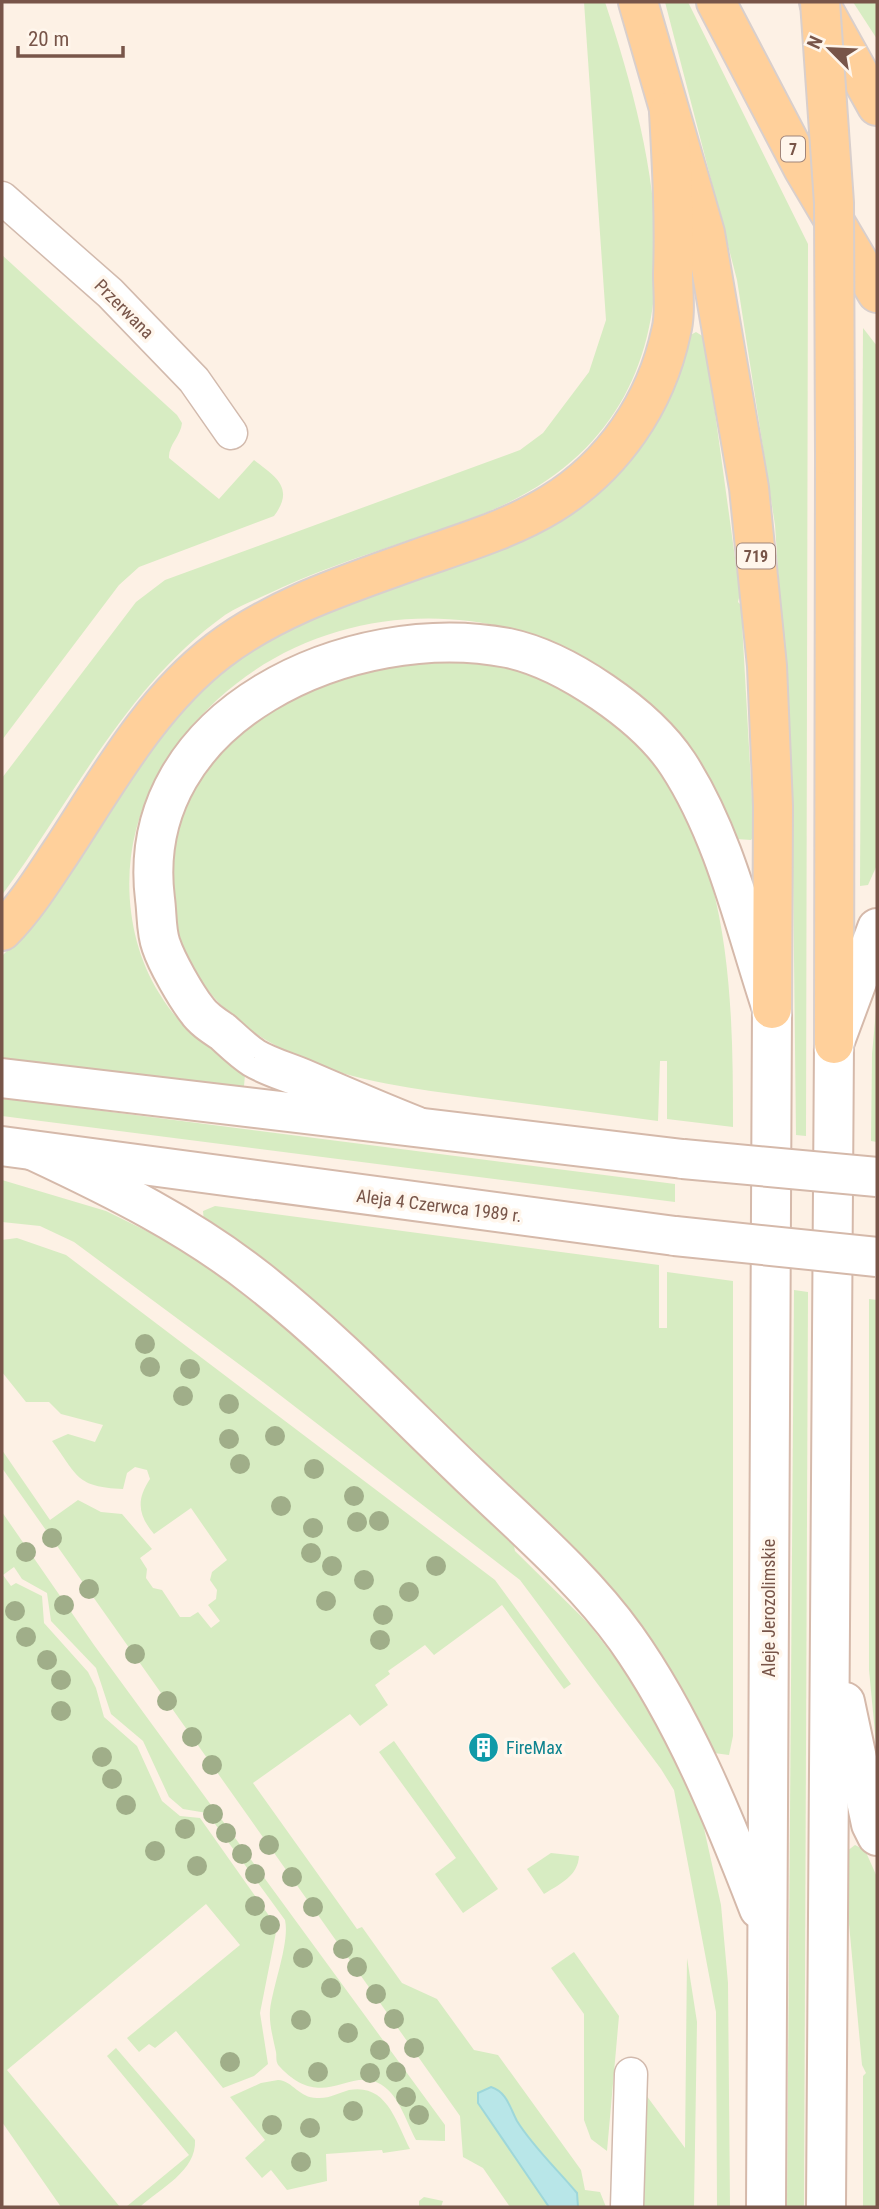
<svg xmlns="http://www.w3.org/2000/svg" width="879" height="2209" viewBox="0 0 879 2209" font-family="'Roboto Condensed',sans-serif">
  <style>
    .green { fill: #d7ecc2 }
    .water { fill: #b8e6e8; stroke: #9ed7da; stroke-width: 2 }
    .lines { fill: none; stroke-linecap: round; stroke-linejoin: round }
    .minor-casing { stroke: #d2baad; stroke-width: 35 }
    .secondary-casing { stroke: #d5b9aa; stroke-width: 42 }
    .primary-casing { stroke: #d9cfcc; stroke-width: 42 }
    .minor { stroke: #fff; stroke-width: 32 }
    .secondary { stroke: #fff; stroke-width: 38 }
    .primary { stroke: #ffd09b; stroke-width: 38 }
    .secondary-bridge-casing { stroke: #d5b9aa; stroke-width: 42; stroke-linecap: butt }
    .primary-bridge-casing { stroke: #d9cfcc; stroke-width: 42; stroke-linecap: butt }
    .secondary-bridge { stroke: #fff; stroke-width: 38 }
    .primary-bridge { stroke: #ffd09b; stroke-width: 38 }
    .tree { fill: #a0ae89 }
    .labels { text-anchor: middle; stroke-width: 7; stroke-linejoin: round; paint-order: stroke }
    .shield { fill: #fff6ec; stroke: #a0857a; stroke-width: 2 }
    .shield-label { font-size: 16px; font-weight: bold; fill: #785549 }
    .street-label { font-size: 18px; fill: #785549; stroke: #fff6ec }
    .culture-label { font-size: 18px; fill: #0d838f; stroke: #fff6ec; text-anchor: start }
  </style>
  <rect width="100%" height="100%" fill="#fdf1e5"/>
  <g class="green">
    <path d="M584 2H605C666 186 716 419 485 513 414 541 339 560 270 593 255 600 239 606 225 615 126 686 73 799 2 895V778L136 602 165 580 520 450 543 433 589 372 606 320Z"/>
    <polygon points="665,2 688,2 808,244 806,1136 796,1135 792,781 775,525 737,280"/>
    <polygon points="853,2 877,2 877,39"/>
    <path d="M2 255 177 415 182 423C181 436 168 445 169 458L219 499 254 460C276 477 295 488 274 516L139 567 119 585 2 740Z"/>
    <polygon points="863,328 877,346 877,865 868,885 860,886"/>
    <path d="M696 332 704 337 703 344 706 347 740 594 738 602 741 605 754 836 751 840 737 839C731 828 728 816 723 804 706 770 685 737 658 711 538 595 343 585 218 699 179 735 150 778 136 830 122 884 130 946 159 993 183 1033 211 1047 245 1075L244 1086 239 1089 218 1088 2 1059V956C33 927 55 889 79 855 126 786 168 711 236 661 261 641 291 628 319 614L323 616 330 610 510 545 687 337Z"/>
    <path d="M389 658C424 660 468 657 501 664 537 672 571 692 600 714 611 722 624 730 634 740 732 840 733 996 733 1127L667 1119V1061H660L658 1121C597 1113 536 1105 475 1097 417 1089 354 1082 300 1058 273 1045 246 1030 225 1009 143 929 159 806 240 734 251 724 263 710 276 703 304 686 357 671 389 658Z"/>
    <polygon points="877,1000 877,1142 871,1141 872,1054"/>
    <polygon points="2,1098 675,1184 675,1202 2,1116"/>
    <polygon points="2,1180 106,1211 163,1239 213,1271 295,1336 514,1546 515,1551 589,1624 639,1690 684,1772 703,1824 721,1905 728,1983 730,2207 717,2207 716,2012 674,1790 661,1769 520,1580 263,1382 74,1242 40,1226 2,1222"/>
    <polygon points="215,1206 659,1265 659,1328 667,1328 667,1272 733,1281 733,1736 729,1755 714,1753 666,1667 204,1222 203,1211"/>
    <path d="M17 1238 66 1255 495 1580 571 1684 564 1689 502 1605 434 1655 425 1645 388 1671 390 1674 375 1685 388 1705 360 1726 350 1714 253 1783 357 1929 362 1927 402 1983 437 1999 474 2050 498 2055 581 2170 585 2190 600 2192 606 2207H510L483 2168 463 2157 460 2116 2 1468V1450L50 1520 78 1500 101 1512 122 1514 152 1549 140 1558 147 1569 146 1578 153 1588 162 1590 180 1617H190L198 1612 211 1628 220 1621 208 1605 216 1599 217 1590 210 1580 212 1572 227 1560 191 1508 154 1534C138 1515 136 1500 150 1479L147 1470 135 1467 127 1473 123 1489C76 1487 78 1476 52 1441L68 1434 95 1442 103 1425 61 1414 49 1402H26L2 1372V1240Z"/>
    <polygon points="794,1290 808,1292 804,2207 787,2207"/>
    <polygon points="869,1299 877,1300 877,1754 869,1670"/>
    <path d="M2 1512 94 1645 445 2125V2141L416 2140C408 2125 400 2100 387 2089 353 2059 326 2116 280 2067 275 2062 277 2058 276 2052 273 2038 269 2024 270 2010 273 1985 290 1942 285 1920L207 1813 183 1809 169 1797 143 1741 111 1714 96 1668 51 1621 47 1593 22 1579 14 1567 3 1575 11 1586 16 1583 42 1596 44 1623 88 1672 96 1688 104 1717 137 1746 162 1801 180 1816 200 1818 277 1927 260 2013 268 2064 254 2076 223 2088 176 2031 155 2048 149 2044 139 2052 127 2038 240 1945 206 1904 7 2070 120 2207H61L2 2122Z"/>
    <polygon points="394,1741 498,1889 463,1913 435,1874 456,1858 379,1752"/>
    <polygon points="855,1845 865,1850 877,1877 877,2207 863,2207 863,2076 866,2073 862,2065 847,1902 847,1851"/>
    <path d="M551 1853 579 1856C578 1876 560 1884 544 1894L527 1869Z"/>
    <polygon points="574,1952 619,2016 607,2151 591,2139 584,2120 584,2014 551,1968"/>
    <polygon points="687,1958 697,2022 694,2207 644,2207 646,2095 685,2148"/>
    <path d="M116 2048 195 2140C197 2171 159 2189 140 2207H126L189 2155 107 2056Z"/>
    <path d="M278 2080C293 2081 299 2098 317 2098 329 2099 338 2093 349 2090 387 2083 396 2122 410 2149L383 2153 382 2150 326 2154 327 2181 287 2190 271 2170 262 2178 245 2158 265 2140 230 2097 261 2083Z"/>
    <polygon points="424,2197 443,2201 441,2207 419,2207 419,2201"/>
  </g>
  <path class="water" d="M491 2087C507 2092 510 2108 517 2121 533 2147 558 2170 577 2193L578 2207H549L478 2103V2093Z"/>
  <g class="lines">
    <defs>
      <g id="minor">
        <polyline points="2,198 110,293 194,380 231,433"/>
        <polyline points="627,2207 631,2074"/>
      </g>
      <g id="secondary">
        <polyline points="2,1078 683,1159"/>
        <path d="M416 1126C378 1111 341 1095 304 1079 288 1072 269 1067 254 1058 243 1051 233 1041 223 1032 214 1026 203 1019 197 1010 186 996 167 963 161 945 156 932 157 913 155 899 132 714 354 618 508 648 565 660 646 715 678 764 725 836 745 928 772 1009L766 2207"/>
        <polyline points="2,1146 675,1236"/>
        <path d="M34 1151C113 1188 190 1226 258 1280 333 1339 400 1409 469 1475 522 1526 583 1578 626 1638 683 1718 724 1818 759 1909"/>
        <polyline points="845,1702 871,1824 877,1836"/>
        <polyline points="826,2207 834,1044 877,928"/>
      </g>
      <g id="primary">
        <polyline points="638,2 705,233 749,488 767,666 773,806 772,1009"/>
        <polyline points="716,2 803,168 877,293"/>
        <polyline points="819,2 877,106"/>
        <path d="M2 931C25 908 43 879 61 852 107 782 150 703 218 651 277 606 348 584 417 559 463 543 510 529 551 504 613 466 656 403 671 332 676 314 673 293 673 274 675 220 672 166 669 112"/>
        <polyline points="834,1044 835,455"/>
      </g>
    </defs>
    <use href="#minor" class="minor-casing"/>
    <use href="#secondary" class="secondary-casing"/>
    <use href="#primary" class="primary-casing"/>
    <use href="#minor" class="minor"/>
    <use href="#secondary" class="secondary"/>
    <use href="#primary" class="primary"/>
    <defs>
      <g id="secondary-bridge">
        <polyline points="683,1159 877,1177"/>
        <polyline points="675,1236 877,1257"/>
      </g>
      <polyline id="primary-bridge" points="820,2 834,203 835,455"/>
    </defs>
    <use href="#secondary-bridge" class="secondary-bridge-casing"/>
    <use href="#primary-bridge" class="primary-bridge-casing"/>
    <use href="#secondary-bridge" class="secondary-bridge"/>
    <use href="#primary-bridge" class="primary-bridge"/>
  </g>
  <g class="tree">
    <circle cx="145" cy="1344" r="10"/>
    <circle cx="150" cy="1367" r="10"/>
    <circle cx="190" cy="1369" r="10"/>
    <circle cx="183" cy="1396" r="10"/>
    <circle cx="229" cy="1404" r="10"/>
    <circle cx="275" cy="1436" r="10"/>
    <circle cx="229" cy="1439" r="10"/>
    <circle cx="240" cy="1464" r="10"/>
    <circle cx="314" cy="1469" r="10"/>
    <circle cx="354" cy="1496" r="10"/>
    <circle cx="281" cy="1506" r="10"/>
    <circle cx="379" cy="1521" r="10"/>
    <circle cx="357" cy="1522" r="10"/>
    <circle cx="313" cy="1528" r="10"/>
    <circle cx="52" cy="1538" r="10"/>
    <circle cx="26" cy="1552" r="10"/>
    <circle cx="311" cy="1553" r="10"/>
    <circle cx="332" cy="1566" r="10"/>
    <circle cx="436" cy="1566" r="10"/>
    <circle cx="364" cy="1580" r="10"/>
    <circle cx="89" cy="1589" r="10"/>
    <circle cx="409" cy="1592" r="10"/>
    <circle cx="326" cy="1601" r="10"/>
    <circle cx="64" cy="1605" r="10"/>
    <circle cx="15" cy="1611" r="10"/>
    <circle cx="383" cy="1615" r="10"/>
    <circle cx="26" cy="1637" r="10"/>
    <circle cx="380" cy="1640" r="10"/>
    <circle cx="135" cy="1654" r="10"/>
    <circle cx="47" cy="1660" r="10"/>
    <circle cx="61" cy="1680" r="10"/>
    <circle cx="167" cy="1701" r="10"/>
    <circle cx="61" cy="1711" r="10"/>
    <circle cx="192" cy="1737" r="10"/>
    <circle cx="102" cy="1757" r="10"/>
    <circle cx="212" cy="1765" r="10"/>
    <circle cx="112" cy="1779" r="10"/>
    <circle cx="126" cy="1805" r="10"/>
    <circle cx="213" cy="1814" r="10"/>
    <circle cx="185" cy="1829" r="10"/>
    <circle cx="226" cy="1833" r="10"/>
    <circle cx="269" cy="1845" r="10"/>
    <circle cx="155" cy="1851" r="10"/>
    <circle cx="242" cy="1854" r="10"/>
    <circle cx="197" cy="1866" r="10"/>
    <circle cx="255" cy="1874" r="10"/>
    <circle cx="292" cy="1877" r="10"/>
    <circle cx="255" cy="1906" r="10"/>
    <circle cx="313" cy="1907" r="10"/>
    <circle cx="270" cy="1925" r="10"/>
    <circle cx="343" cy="1949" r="10"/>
    <circle cx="303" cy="1958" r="10"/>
    <circle cx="357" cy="1967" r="10"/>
    <circle cx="331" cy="1988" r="10"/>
    <circle cx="376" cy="1994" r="10"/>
    <circle cx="394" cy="2019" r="10"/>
    <circle cx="301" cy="2020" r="10"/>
    <circle cx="348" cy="2033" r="10"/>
    <circle cx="414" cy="2048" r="10"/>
    <circle cx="380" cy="2050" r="10"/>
    <circle cx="230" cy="2062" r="10"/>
    <circle cx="318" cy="2072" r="10"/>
    <circle cx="396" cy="2072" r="10"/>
    <circle cx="370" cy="2073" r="10"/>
    <circle cx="406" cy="2097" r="10"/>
    <circle cx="353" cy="2111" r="10"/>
    <circle cx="419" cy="2115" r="10"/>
    <circle cx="272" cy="2125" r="10"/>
    <circle cx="310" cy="2128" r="10"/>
    <circle cx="301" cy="2162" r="10"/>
  </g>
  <defs>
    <symbol id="building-disc" viewBox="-11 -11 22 22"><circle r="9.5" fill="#0f9aa8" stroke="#fff6ec"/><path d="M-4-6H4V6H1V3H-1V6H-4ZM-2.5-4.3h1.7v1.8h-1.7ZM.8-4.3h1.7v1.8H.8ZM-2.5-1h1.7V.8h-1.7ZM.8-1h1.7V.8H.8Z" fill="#fff"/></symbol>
  </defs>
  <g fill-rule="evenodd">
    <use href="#building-disc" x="466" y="1730" width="35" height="35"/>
  </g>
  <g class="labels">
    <g class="shield">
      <rect x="781" y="136.5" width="24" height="25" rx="5"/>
      <rect x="737" y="543.5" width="38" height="25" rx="5"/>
    </g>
    <g class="shield-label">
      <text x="793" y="155">7</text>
      <text x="756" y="562">719</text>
    </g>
    <g class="street-label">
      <text transform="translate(124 309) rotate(45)" y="6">Przerwana</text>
      <text transform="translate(439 1206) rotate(7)" y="6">Aleja 4 Czerwca 1989 r.</text>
      <text transform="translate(769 1608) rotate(-90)" y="6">Aleje Jerozolimskie</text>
    </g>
    <g class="culture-label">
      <text x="506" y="1754">FireMax</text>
    </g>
  </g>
  <rect width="879" height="2209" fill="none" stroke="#785549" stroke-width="7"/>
  <g transform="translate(830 49) rotate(294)" stroke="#fff6ec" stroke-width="5" paint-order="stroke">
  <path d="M0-5L12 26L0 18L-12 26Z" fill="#785549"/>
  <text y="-10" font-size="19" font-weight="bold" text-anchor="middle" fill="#785549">N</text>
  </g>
  <path d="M18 46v10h105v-10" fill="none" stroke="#785549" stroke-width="3.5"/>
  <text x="28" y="46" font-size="21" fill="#785549" stroke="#fff6ec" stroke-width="5" paint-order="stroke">20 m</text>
</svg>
